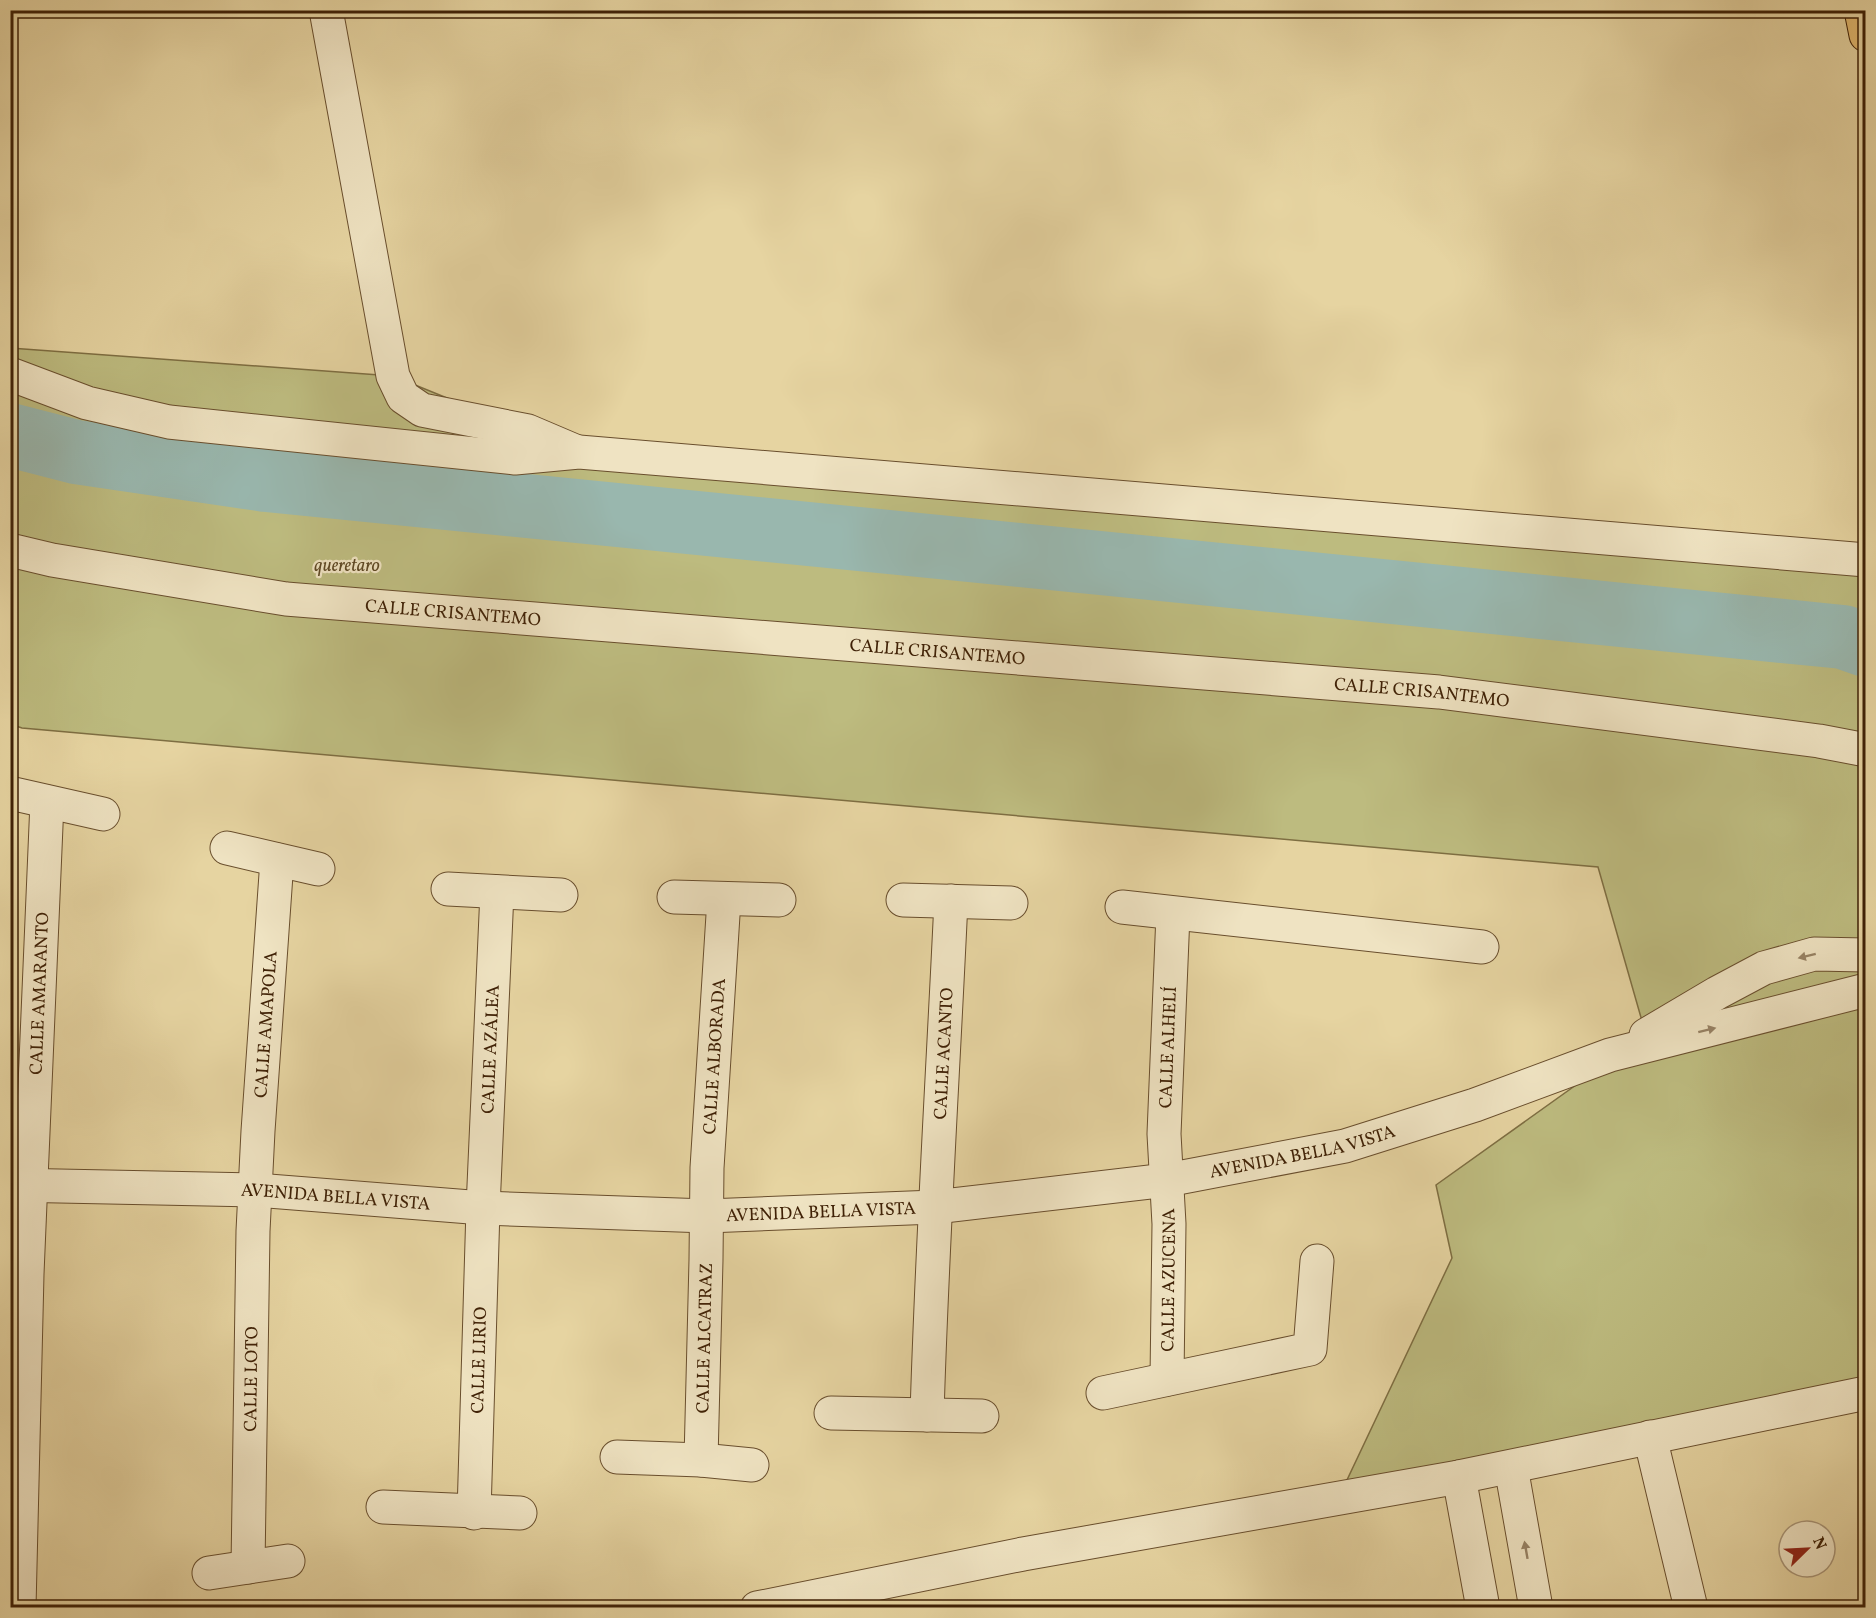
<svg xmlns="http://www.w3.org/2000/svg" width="1876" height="1618" viewBox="0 0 1876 1618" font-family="Vollkorn,serif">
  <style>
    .green { fill: #bdbb7f; stroke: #7e6e42; stroke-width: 1.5 }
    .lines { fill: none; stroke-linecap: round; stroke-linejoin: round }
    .river { stroke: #99b7ae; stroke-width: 64 }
    .minor-casing { stroke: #694e2d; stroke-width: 35 }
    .major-casing { stroke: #3f2106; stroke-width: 35 }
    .minor { stroke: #efe3c2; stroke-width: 33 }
    .major { stroke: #e3ba70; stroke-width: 33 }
    .oneway { fill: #978264 }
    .labels { text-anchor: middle; stroke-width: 4.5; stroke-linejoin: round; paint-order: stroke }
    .park-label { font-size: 18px; font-style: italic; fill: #5e4824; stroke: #efe3c2 }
    .street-label { font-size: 18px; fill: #3f2106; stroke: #efe3c2 }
  </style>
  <rect width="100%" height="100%" fill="#e6d4a1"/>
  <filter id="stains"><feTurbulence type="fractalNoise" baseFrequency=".00333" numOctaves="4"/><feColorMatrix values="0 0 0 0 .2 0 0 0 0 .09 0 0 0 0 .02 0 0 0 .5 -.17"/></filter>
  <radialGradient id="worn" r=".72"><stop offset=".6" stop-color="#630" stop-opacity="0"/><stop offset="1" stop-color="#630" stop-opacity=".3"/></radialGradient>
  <polygon class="green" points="10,348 393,376 528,431 1865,560 1865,1387 1338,1499 1452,1258 1436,1185 1646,1035 1598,867 22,728 10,724"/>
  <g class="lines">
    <polyline class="river" points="10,435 76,452 266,480 1843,637 1866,645"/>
    <defs>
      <g id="minor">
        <polyline points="326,10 393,376 403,397 422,410 528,431 575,451"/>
        <polyline points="10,374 87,403 169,422 515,458 579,452 1866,560"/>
        <path id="s1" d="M10 550 52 560 286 599 1439 692 1819 741 1866 750"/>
        <polyline points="10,793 103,814"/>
        <polyline points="227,848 318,869"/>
        <polyline points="448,889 561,895"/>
        <polyline points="674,897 779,900"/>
        <polyline points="903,900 1011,903"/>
        <polyline points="1122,907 1482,947"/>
        <polyline points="1646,1035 1717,993 1764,968 1814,954 1866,955"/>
        <path id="s2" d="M10 1185 256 1190 483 1208 707 1216 935 1207 1167 1180 1345 1146 1475 1105 1610 1055 1866 990"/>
        <path id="s3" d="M1167 1379 1169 1224 1164 1134 1173 914"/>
        <polyline points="1103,1393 1310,1349 1317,1261"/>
        <polyline points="831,1413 982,1416"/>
        <path id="s4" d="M927 1415C932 1244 943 1073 951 901"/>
        <polyline points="1650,1437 1691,1608"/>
        <polyline points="617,1457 701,1460 752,1465"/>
        <path id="s5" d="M701 1460 706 1260 707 1168 724 899"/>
        <polyline points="1511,1467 1536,1608"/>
        <polyline points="1459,1477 1483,1608"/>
        <polyline points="383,1507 520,1513"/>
        <path id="s6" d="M474 1513 483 1208 497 892"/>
        <path id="s7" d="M248 1567 253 1231 258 1131 277 860"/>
        <polyline points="209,1573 288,1561"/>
        <path id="s8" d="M19 1608 27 1274 47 802"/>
        <polyline points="757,1608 1023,1554 1459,1477 1866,1393"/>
      </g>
      <polyline id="major" points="1861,10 1866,35"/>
    </defs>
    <use href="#minor" class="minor-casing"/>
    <use href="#major" class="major-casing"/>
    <use href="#minor" class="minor"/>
    <use href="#major" class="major"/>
  </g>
  <defs><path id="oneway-solid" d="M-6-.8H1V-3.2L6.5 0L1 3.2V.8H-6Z" transform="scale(1.5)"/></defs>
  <g class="oneway">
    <use href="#oneway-solid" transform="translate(1807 956) rotate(166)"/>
    <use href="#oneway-solid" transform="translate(1707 1030) rotate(-14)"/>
    <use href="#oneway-solid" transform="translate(1526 1550) rotate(-100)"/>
  </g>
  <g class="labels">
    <g class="park-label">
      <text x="347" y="571">queretaro</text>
    </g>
    <g class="street-label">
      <text dy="6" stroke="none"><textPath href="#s1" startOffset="448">CALLE CRISANTEMO</textPath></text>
      <text dy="6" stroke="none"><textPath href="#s1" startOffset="934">CALLE CRISANTEMO</textPath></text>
      <text dy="6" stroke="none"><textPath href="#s1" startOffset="1420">CALLE CRISANTEMO</textPath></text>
      <text dy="6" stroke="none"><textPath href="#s8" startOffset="615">CALLE AMARANTO</textPath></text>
      <text dy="6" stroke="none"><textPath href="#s7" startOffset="543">CALLE AMAPOLA</textPath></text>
      <text dy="6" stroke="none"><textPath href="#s3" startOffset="332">CALLE ALHELÍ</textPath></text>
      <text dy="6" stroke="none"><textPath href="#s6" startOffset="464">CALLE AZÁLEA</textPath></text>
      <text dy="6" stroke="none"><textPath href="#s4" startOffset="362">CALLE ACANTO</textPath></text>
      <text dy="6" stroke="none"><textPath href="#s5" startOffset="404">CALLE ALBORADA</textPath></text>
      <text dy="6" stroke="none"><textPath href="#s2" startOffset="1298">AVENIDA BELLA VISTA</textPath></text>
      <text dy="6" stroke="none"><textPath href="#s2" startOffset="326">AVENIDA BELLA VISTA</textPath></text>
      <text dy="6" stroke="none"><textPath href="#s2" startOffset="812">AVENIDA BELLA VISTA</textPath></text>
      <text dy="6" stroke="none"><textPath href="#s3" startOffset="99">CALLE AZUCENA</textPath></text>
      <text dy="6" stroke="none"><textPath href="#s5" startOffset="122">CALLE ALCATRAZ</textPath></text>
      <text dy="6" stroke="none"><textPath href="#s6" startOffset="153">CALLE LIRIO</textPath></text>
      <text dy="6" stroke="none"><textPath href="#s7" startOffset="188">CALLE LOTO</textPath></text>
    </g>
  </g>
  <rect width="1876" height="1618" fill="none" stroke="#e6d4a1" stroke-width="36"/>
  <rect x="12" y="12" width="1852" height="1594" fill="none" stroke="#3f2106" stroke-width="3"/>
  <rect x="18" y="18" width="1840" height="1582" fill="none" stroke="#3f2106" stroke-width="1.5"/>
  <g transform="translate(1807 1549) rotate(66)"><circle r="28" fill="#efe3c2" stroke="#a99577" stroke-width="1.5"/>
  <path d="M0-4.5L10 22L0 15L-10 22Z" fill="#8f2418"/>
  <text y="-9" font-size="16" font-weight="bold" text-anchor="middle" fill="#3f2106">N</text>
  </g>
  <rect width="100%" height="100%" filter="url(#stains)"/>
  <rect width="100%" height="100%" fill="url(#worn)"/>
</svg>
